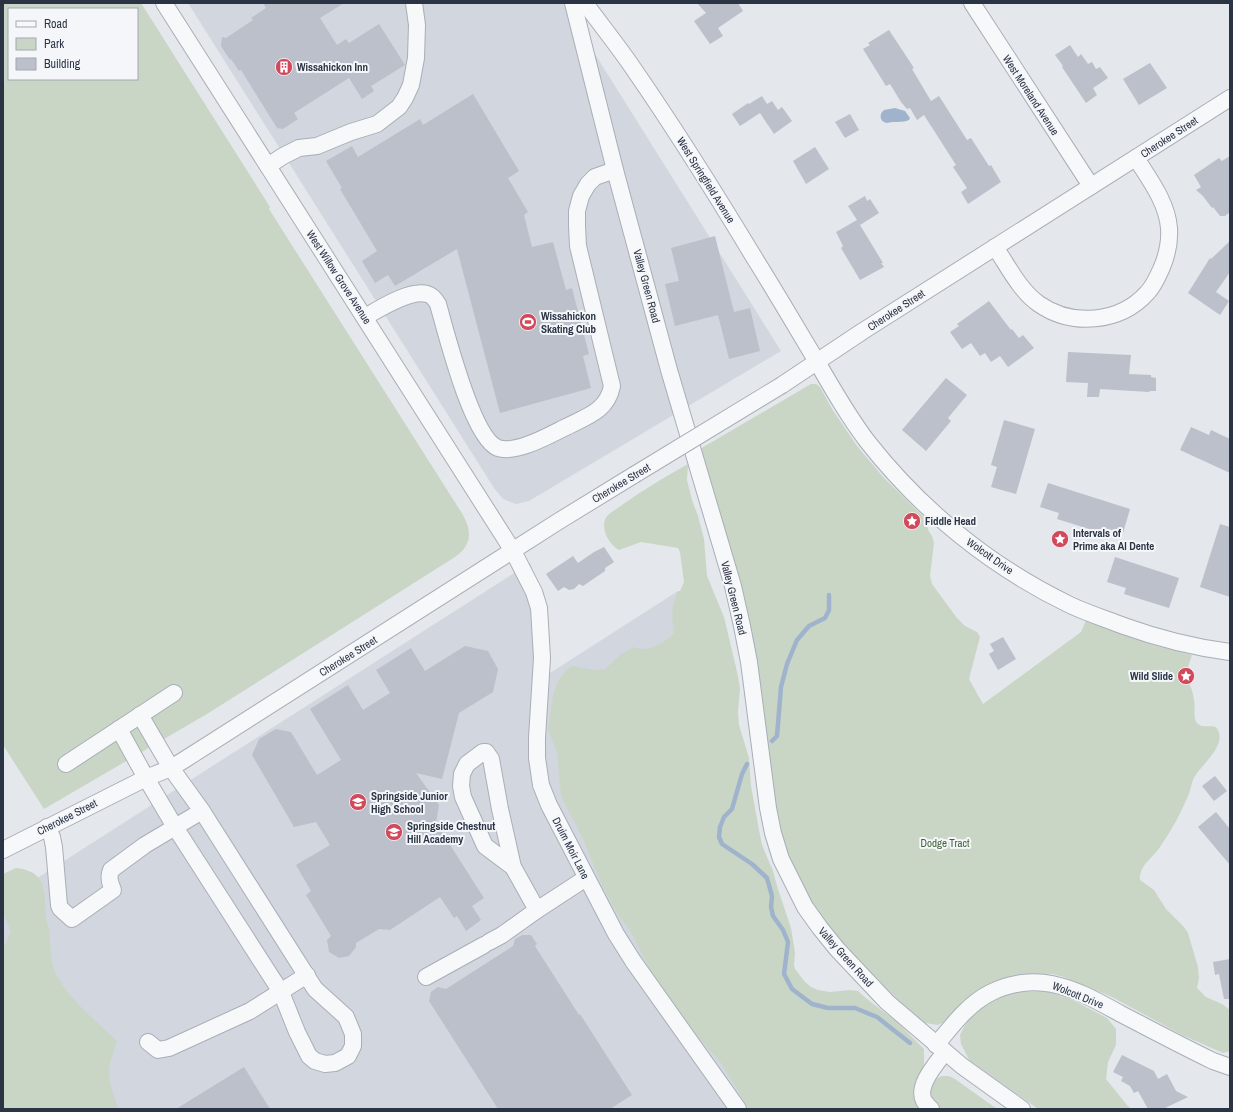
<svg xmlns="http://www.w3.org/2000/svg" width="1233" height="1112" viewBox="0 0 1233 1112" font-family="'Archivo Narrow',sans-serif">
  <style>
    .built { fill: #d2d6de }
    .green { fill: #c9d6c5; fill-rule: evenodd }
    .water { fill: #9fb4cc }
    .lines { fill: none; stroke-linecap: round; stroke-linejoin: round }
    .stream { stroke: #9fb4cc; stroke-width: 4.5 }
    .building { fill: #bbc0ca }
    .minor-casing { stroke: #a9aeb7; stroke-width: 18 }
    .minor { stroke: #f7f8fa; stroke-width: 16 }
    .minor-bridge-casing { stroke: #a9aeb7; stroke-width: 18; stroke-linecap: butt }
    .minor-bridge { stroke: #f7f8fa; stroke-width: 16 }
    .labels { text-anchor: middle; stroke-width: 4; stroke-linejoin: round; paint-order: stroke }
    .poi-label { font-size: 11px; font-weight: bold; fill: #2b3445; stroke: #f4f6f9; text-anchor: start }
    .street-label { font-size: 11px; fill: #2b3445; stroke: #f4f6f9 }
    .park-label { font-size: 11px; fill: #3f6138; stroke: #f4f6f9 }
  </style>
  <rect width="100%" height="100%" fill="#e4e7ec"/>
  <g class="built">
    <polygon points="188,3 563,3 781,351 529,501 516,504 503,499 494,488"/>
    <polygon points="530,563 541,594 547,675 678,591 670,814 859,1109 41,1109 3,1043 3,900"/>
  </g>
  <g class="green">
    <path d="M3 3H141L270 207 269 209 463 515C472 532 472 545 455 557L207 714 44 809 3 745ZM9 9H137V79H9Z"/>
    <path d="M811 384H816L820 387 832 409 857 446 884 478 926 519 928 530 932 536 934 543 930 576 932 584 957 618 965 626 977 632 980 637 969 679 983 704 1081 632 1086 620 1153 645 1192 655 1185 676C1190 683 1193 692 1194 700 1196 707 1192 718 1198 724 1203 728 1211 725 1216 727 1229 744 1203 763 1195 776 1191 782 1191 790 1188 796 1180 815 1171 831 1160 847 1153 858 1139 865 1140 880L1154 890 1166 909 1184 927 1188 933 1198 967 1199 978 1197 988 1206 997 1222 1004 1230 1010V1051L1223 1053 1182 1035 1112 997 1064 977 1052 974 1017 976 960 1006 944 1022 938 1025 925 1023 900 1002 850 951 834 933 818 913 804 888 789 858 777 820 700 449Z"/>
    <path d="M688 464 687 480 692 500 698 516 704 539 707 576 724 617 738 676 740 689 738 712 739 725 749 758 751 786 760 835 762 845 773 871 777 886 791 928 795 953 794 965 795 969 805 982 811 987 818 990 830 992 850 990 858 991 867 999 898 1023 924 1049V1064L914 1094 919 1109H749L721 1063 692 1030 651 972 631 932 617 913 602 885 583 839 561 796 557 752 548 730 553 695 558 681 567 669 572 666 595 670 605 669 620 655 633 647C636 648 640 649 643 649 653 649 667 641 674 633 672 616 671 607 678 591H680L684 582 680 552 678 548 641 542 619 550C609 545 599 527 607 516 611 512 618 508 622 505 643 490 665 477 688 464Z"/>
    <path d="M16 868C47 871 44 891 46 915 46 920 48 925 49 930 51 945 50 963 57 976 71 1001 96 1021 117 1041 115 1048 112 1055 110 1063 106 1078 114 1094 118 1109H3V949L11 932 7 921 3 916V874Z"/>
    <polygon points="1046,991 1071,999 1107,1018 1116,1029 1116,1045 1108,1062 1106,1079 1127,1105 1131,1109 1038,1109 969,1060 961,1044 960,1035 964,1027 970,1018 984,1006 1001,997 1012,992"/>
    <path d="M942 1076H949L955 1079 997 1109H936C935 1106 932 1103 931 1101 927 1091 933 1079 942 1076Z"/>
  </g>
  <path class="water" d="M895 108 905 111 910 118 909 120C902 123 894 121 887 123 881 122 879 117 882 112L884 110Z"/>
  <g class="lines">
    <g class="stream">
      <polyline points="772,741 777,736 781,687 787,664 797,640 809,626 825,618 829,610 829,595"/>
      <polyline points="747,764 742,774 732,809 724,817 720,827 719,837 722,844 752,864 767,878 772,896 771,907 773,916 783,930 788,942 784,974 792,989 812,1004 828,1008 855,1008 877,1017 910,1043"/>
    </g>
  </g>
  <g class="building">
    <polygon points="263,3 344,3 320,18 337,45 346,39 349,43 379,24 405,65 371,86 374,91 362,99 349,78 294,113 298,119 283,129 277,128 241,70 239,71 231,59 230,60 221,46 222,37 226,38 253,20 251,18 266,8"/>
    <polygon points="697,3 738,3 743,11 718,28 723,36 710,44 694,21 706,13"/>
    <polygon points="889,30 914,68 912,69 931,101 939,96 967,140 971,138 989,166 991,165 1001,182 968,204 961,192 967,188 953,167 956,165 924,115 917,120 910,108 907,109 901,102 890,84 886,86 863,49 870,45 868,43"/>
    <polygon points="1070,45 1078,57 1081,54 1088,64 1092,62 1096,69 1100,67 1108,78 1093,88 1097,95 1086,103 1062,67 1063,66 1055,55"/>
    <polygon points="1150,63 1167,88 1139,105 1123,79"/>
    <polygon points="473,94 519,171 508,178 528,212 524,215 532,247 553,242 566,290 572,288 589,354 583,356 591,388 500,413 457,249 395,286 388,275 375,283 362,261 377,251 340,189 342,188 326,161 352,146 358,157 420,119 423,125"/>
    <polygon points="762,96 767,104 772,101 778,110 782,107 792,121 774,134 760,113 740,126 732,114 748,103 749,104"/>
    <polygon points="850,114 859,130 845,138 835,122"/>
    <polygon points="815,147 829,169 806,184 793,161"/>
    <polygon points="1230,156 1230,212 1225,216 1220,216 1213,207 1212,208 1203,196 1196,190 1201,187 1194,175 1219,158 1222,161"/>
    <polygon points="865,196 867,201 870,199 879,213 860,225 883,263 881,263 884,267 860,280 841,248 843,246 836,232 857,220 848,206"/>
    <polygon points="715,236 734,312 750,308 760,351 729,359 718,315 675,326 665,284 679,281 671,248"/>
    <polygon points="1230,241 1230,272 1216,292 1229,301 1220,315 1188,293 1210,258 1211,259"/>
    <polygon points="989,301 1011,330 1012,329 1019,338 1023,335 1034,348 1008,367 1000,356 991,362 985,353 980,356 971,343 962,349 950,332 959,326 957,324"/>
    <polygon points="1068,352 1131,355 1129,374 1151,375 1151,377 1156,378 1156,391 1150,391 1149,392 1100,389 1099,397 1087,397 1088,383 1066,382"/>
    <polygon points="946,378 967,395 948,418 951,421 926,451 902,430"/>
    <polygon points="1004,420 1035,429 1016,494 991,487 997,467 991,465"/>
    <polygon points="1191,427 1209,435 1211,430 1230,439 1230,473 1180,450"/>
    <polygon points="1048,483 1130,509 1123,533 1104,528 1102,533 1057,519 1059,513 1040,507"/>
    <polygon points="1220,524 1230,527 1230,597 1200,587"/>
    <polygon points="604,547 614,562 605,568 605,571 583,586 579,584 574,589 569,590 564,587 558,591 546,574 573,556 578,563 594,552"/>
    <polygon points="1115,557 1179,578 1169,608 1124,594 1126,588 1107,582"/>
    <polygon points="1003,637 1016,659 998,670 989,654 994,651 990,644"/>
    <polygon points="465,646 488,651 498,669 493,692 459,713 442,779 416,773 439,805 436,823 484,898 472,906 481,920 466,931 457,916 454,918 440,897 390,930 379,929 356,943 356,947 349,956 339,958 329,952 327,940 331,936 306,895 311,891 296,865 330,845 316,822 294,827 252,755 259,739 276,729 291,732 317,775 341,760 310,709 348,685 363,710 390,693 376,670 411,648 425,671"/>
    <polygon points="1215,776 1227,791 1214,801 1202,786"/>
    <polygon points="1216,812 1230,829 1230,865 1198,827"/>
    <polygon points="522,935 531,935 537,944 535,946 579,1015 580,1014 632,1095 610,1109 498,1109 429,1001 431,992 438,987 446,989 513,946 515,939"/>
    <polygon points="1230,959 1230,999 1224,999 1219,974 1215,975 1213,962"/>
    <polygon points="1122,1055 1154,1071 1158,1079 1167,1074 1176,1091 1188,1097 1163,1109 1148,1109 1138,1091 1134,1093 1130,1086 1121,1081 1123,1077 1113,1072"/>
    <polygon points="244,1067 270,1109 176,1109"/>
  </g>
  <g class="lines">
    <defs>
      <g id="minor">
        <polyline points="164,3 513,551 534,592 539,608 542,658 537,738 537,758 541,785 549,805 616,934 633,961 738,1109"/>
        <polyline points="573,3 615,170 669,370 733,586 742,626 749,662 768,808 773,833 781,859 805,907 820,928 837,949 887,1002 962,1066 1022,1109"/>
        <path d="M585 3C601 25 618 46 633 68 675 129 714 191 752 254 774 289 795 325 816 360 832 388 848 416 867 441 921 510 991 567 1070 605 1087 613 1106 619 1124 626 1160 639 1191 647 1230 652"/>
        <polyline points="972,3 1091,186"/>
        <polyline points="268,166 283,156 299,148 317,146 351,132 377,124 399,107 405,98 411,85 416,58 417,25 414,3"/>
        <path d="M995 247C1008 266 1020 291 1039 304 1072 327 1120 323 1147 293 1154 286 1158 276 1162 267 1167 255 1170 242 1169 228 1167 202 1149 179 1136 158"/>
        <path d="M365 317C379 309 410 289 427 294 432 295 435 299 438 304 446 332 472 438 498 448 516 454 548 436 564 428 585 417 607 412 612 386L578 246 577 226V211L581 196 588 184 595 177 615 170"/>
        <polyline points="782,385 863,331 1230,98"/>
        <polyline points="119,729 146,778 175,827 281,992 297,1032 309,1056 315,1061 325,1064 335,1063 348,1056 353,1046 353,1034 346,1017 315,989 202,811 171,768 140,715"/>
        <polyline points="66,764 174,693"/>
        <path d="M47 827 52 837 54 847 59 905 60 908 72 919 113 890C110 883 108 878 111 870L145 845 202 811"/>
        <polyline points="3,850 146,778 171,768 184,760 559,521 634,475"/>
        <polyline points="513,867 500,809 491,759 486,752 483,752 467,764 462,774 461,786 463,797 485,846 513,867 537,910 586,878"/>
        <polyline points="489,942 502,935 537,910"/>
        <polyline points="426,977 484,945"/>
        <polyline points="148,1042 158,1050 169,1048 250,1011 307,975"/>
        <path d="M936 1045C952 1026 968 1004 990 993 1009 983 1032 980 1052 984 1077 989 1099 1002 1121 1014 1152 1030 1182 1046 1213 1061L1230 1067"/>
        <path d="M931 1109C929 1107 926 1104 924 1101 916 1086 936 1064 945 1052"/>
      </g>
    </defs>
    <use href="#minor" class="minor-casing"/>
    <use href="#minor" class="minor"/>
    <defs>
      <polyline id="minor-bridge" points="634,475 782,385"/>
    </defs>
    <use href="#minor-bridge" class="minor-bridge-casing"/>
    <use href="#minor-bridge" class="minor-bridge"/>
  </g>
  <defs>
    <symbol id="building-disc" viewBox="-11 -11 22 22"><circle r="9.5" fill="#d1495b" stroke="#f4f6f9"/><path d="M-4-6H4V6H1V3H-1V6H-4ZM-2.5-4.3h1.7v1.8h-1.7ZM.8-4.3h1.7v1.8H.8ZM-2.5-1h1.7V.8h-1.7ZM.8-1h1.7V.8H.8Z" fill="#fff"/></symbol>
    <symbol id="stadium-disc" viewBox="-11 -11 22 22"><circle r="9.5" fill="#d1495b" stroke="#f4f6f9"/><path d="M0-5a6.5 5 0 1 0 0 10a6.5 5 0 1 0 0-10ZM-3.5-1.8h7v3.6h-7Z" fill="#fff"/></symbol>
    <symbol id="sight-disc" viewBox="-11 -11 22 22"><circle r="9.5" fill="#d1495b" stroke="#f4f6f9"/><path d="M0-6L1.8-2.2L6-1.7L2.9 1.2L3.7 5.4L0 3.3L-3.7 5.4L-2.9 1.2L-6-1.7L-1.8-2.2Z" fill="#fff"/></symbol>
    <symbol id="school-disc" viewBox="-11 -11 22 22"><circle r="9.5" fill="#d1495b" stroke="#f4f6f9"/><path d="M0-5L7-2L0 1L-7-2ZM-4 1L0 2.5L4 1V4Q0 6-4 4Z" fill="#fff"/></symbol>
  </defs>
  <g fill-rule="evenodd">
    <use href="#building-disc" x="274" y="57" width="20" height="20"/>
    <use href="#stadium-disc" x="518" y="312" width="20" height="20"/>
    <use href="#sight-disc" x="902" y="511" width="20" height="20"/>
    <use href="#sight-disc" x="1050" y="529" width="20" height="20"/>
    <use href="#sight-disc" x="1176" y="666" width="20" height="20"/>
    <use href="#school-disc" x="348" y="792" width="20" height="20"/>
    <use href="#school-disc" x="384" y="822" width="20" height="20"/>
  </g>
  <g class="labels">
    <g class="poi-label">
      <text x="297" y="71">Wissahickon Inn</text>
      <text x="541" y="320">Wissahickon<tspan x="541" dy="13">Skating Club</tspan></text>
      <text x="925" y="525">Fiddle Head</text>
      <text x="1073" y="537">Intervals of<tspan x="1073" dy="13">Prime aka Al Dente</tspan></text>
      <text x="1173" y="680" text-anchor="end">Wild Slide</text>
      <text x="371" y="800">Springside Junior<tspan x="371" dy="13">High School</tspan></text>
      <text x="407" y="830">Springside Chestnut<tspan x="407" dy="13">Hill Academy</tspan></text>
    </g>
    <g class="street-label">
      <text transform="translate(1031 95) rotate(57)" y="4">West Moreland Avenue</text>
      <text transform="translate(1169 137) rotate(-33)" y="4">Cherokee Street</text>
      <text transform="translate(706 180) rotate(58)" y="4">West Springfield Avenue</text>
      <text transform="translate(339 277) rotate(57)" y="4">West Willow Grove Avenue</text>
      <text transform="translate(647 286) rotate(75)" y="4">Valley Green Road</text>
      <text transform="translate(896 310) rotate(-33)" y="4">Cherokee Street</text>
      <text transform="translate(621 483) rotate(-31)" y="4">Cherokee Street</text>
      <text transform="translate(990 556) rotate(35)" y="4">Wolcott Drive</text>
      <text transform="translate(734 598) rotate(76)" y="4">Valley Green Road</text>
      <text transform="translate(348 656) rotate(-32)" y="4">Cherokee Street</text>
      <text transform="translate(67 817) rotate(-27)" y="4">Cherokee Street</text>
      <text transform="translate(571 848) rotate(63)" y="4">Druim Moir Lane</text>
      <text transform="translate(846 957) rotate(48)" y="4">Valley Green Road</text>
      <text transform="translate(1078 995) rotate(22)" y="4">Wolcott Drive</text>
    </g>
    <g class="park-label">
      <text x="945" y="847">Dodge Tract</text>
    </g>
  </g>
  <rect width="1233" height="1112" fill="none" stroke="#2b3445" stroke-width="8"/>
  <rect x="8" y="8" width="130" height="72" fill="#f4f6f9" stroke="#a4a8b1"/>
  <rect x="16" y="21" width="20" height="6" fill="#f7f8fa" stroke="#a4a8b1"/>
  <text x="44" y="28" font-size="12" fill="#2b3445">Road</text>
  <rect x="16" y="38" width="20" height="12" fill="#c9d6c5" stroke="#a4a8b1"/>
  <text x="44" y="48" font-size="12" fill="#2b3445">Park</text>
  <rect x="16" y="58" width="20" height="12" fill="#bbc0ca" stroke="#a4a8b1"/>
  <text x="44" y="68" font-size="12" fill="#2b3445">Building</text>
</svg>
